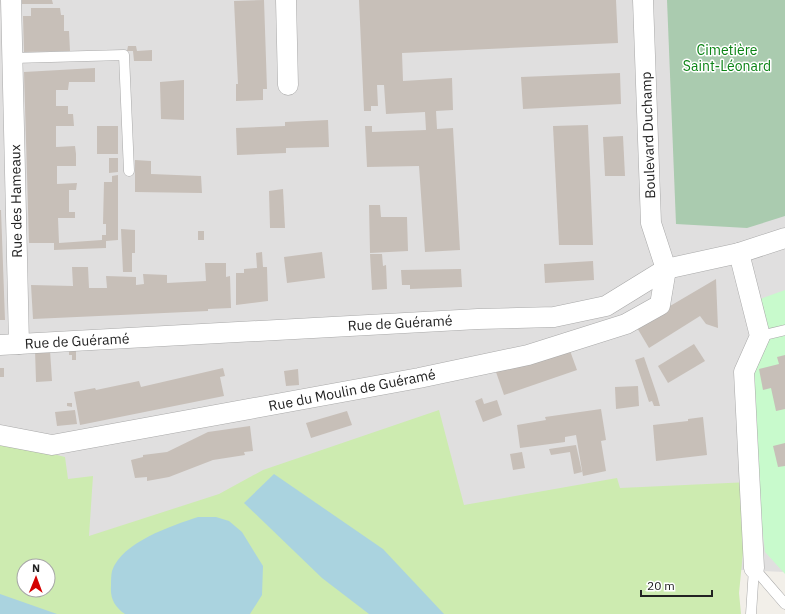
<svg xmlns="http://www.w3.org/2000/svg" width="785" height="614" viewBox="0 0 785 614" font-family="'IBM Plex Sans',sans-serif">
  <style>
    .residential { fill: #e0dfdf }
    .grass { fill: #cdebb0; fill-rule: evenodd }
    .cemetery { fill: #aacbaf }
    .park { fill: #c8facc }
    .water { fill: #aad3df }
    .building { fill: #c7bfb8 }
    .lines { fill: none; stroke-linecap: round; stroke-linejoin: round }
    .lane-casing { stroke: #a9a9a9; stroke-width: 11 }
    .street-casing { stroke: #a9a9a9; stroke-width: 21 }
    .lane { stroke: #fff; stroke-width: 10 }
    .street { stroke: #fff; stroke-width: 20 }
    .labels { text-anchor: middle; stroke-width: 3; stroke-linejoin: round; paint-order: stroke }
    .park-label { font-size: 14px; fill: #0c8416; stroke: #fff }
    .street-label { font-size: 14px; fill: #222; stroke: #fff }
  </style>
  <rect width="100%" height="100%" fill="#f2efe9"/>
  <polygon class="residential" points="0,0 785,0 785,572 0,538"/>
  <path class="grass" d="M439 410 464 505 617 478 620 488 750 482 739 593 741 614H0V441L65 457 68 479 93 476 89 536 219 494 263 470ZM24 566H48V590H24Z"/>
  <polygon class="cemetery" points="667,0 785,0 785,216 747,228 676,224"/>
  <polygon class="park" points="785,290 785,574 765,552 744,372 760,336 752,302"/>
  <g class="water">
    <polygon points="274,474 383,549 444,614 369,614 322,578 244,503"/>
    <path d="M198 517H216L229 521 242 532 263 566 262 595 250 614H125C115 607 110 599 111 586 111 582 111 575 112 571 122 542 171 526 198 517Z"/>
    <polygon points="0,594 57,614 0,614"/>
  </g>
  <g class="building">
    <polygon points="22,0 52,0 53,4 22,4"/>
    <polygon points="264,0 267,89 263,89 263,100 236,101 236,84 238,84 234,1"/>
    <polygon points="359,0 616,0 618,43 402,53 403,81 452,78 453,110 436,111 437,129 453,128 460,250 425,252 419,166 367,167 365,126 372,126 372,132 426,130 425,112 386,114 384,85 377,85 378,106 371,106 371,111 364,111"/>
    <polygon points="31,8 60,8 61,15 64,15 64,31 69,31 70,51 24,52 23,16 31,16"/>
    <polygon points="128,46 136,46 137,51 152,50 152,61 134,61 133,51 127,51"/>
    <polygon points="95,68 95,82 69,82 68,90 56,90 56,106 68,106 68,114 73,114 74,126 56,126 56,147 75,146 76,154 76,166 57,166 57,184 77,183 76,190 69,190 69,212 75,212 75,218 58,218 59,243 102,240 102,235 106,235 106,224 103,224 104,182 112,182 112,176 118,175 118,240 106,241 106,248 54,250 54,243 29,243 24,72"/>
    <polygon points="620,73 621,104 523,109 521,77"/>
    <polygon points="184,80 184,120 161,119 160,82"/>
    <polygon points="328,120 329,147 286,148 286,153 237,155 236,128 285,126 285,122"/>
    <polygon points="588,125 593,245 559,245 553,126"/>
    <rect x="97" y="126" width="21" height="28"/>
    <polygon points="623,136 625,176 605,176 603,137"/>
    <polygon points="109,158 118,158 118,172 109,173"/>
    <polygon points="135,160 151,161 151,174 201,176 202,193 135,192"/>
    <polygon points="283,189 285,228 270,228 269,191"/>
    <polygon points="369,205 380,205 381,217 407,217 408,251 370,253"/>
    <polygon points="0,210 1,210 5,320 0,320"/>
    <polygon points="121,229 135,230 135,253 132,253 132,272 123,272"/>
    <rect x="198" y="231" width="6" height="9"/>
    <polygon points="262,252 263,267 267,267 268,301 236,305 236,273 244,273 244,269 257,268 256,253"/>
    <polygon points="322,252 325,278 287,283 284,257"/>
    <polygon points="370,254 382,254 383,266 386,265 387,289 372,290"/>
    <polygon points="593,261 594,280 545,283 544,264"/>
    <polygon points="205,263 226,263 226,277 230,276 231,308 208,309 208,311 33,319 31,285 73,286 72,267 88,267 89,288 107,288 106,276 136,277 136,285 144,284 143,274 167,275 167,283 206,281"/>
    <polygon points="461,269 462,287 410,289 410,285 402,285 401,270"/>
    <polygon points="716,279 718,328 706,324 700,316 649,348 636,326"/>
    <polygon points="694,344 705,361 668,383 658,366"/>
    <polygon points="69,348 76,349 76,360 72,360 72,355 69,355"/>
    <polygon points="569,348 577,370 504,395 496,372"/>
    <polygon points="35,350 50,350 52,381 36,382"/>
    <polygon points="785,355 785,409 776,411 771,388 763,390 759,369 779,364 777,357"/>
    <polygon points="644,357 657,395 660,406 654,406 652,401 649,402 635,360"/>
    <rect x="0" y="368" width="4" height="9"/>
    <polygon points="223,368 225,376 220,377 224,396 80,425 74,392 95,388 96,390 139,381 141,387"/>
    <polygon points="298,369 299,385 286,386 284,371"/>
    <polygon points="638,386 639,406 616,409 615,387"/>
    <polygon points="482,398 484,404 497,400 502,415 483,422 475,401"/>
    <polygon points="67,403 72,403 72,407 67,406"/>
    <polygon points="601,409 606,440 601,441 606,471 583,476 576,435 565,437 565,442 520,448 517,425 546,420 545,417"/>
    <polygon points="75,410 77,424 57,426 55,412"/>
    <polygon points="347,411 352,425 311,438 306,423"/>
    <polygon points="703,417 707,455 656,461 653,425 688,421 688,419"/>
    <polygon points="250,426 253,451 244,452 245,455 213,460 169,477 147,481 147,477 135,478 131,460 143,457 143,455 167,452 208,432"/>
    <polygon points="785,443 785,466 778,467 773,446"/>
    <polygon points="576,445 582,472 574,474 570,452 551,455 549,449"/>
    <polygon points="522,452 525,468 513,470 510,454"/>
  </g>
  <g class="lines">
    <defs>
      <g id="lane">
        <polyline points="14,58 124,55 129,171"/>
        <polyline points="760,336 785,330"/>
        <polyline points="754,568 785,604"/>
        <polyline points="751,614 754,568"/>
      </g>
      <g id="street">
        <polyline points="11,0 19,344"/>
        <polyline points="286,0 288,85"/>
        <polyline points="739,253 760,336 744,372 754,568"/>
        <polyline points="0,345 478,319 554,317 606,306 666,269 739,253 785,238"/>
        <polyline points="0,435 52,445 419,378 528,355 626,324 660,305 666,269 651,223 643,0"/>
      </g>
    </defs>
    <use href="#lane" class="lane-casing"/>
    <use href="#street" class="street-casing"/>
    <use href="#lane" class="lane"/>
    <use href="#street" class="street"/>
  </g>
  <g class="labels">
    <g class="park-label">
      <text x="727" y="55">Cimetière<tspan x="727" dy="16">Saint-Léonard</tspan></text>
    </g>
    <g class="street-label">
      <text transform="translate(648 135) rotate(-92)" y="5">Boulevard Duchamp</text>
      <text transform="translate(16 201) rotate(-91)" y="5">Rue des Hameaux</text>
      <text transform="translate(400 323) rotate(-3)" y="5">Rue de Guéramé</text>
      <text transform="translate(77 341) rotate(-3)" y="5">Rue de Guéramé</text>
      <text transform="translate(352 390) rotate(-11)" y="5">Rue du Moulin de Guéramé</text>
    </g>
  </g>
  <g transform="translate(36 578) rotate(1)"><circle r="19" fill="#ffffff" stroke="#a7a7a7"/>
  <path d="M0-3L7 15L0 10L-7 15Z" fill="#d40000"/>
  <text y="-6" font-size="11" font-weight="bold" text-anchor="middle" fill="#222222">N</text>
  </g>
  <path d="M641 590v6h71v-6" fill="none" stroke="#222222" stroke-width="2"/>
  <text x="647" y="590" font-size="12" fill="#222222" stroke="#ffffff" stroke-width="3" paint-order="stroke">20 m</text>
</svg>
